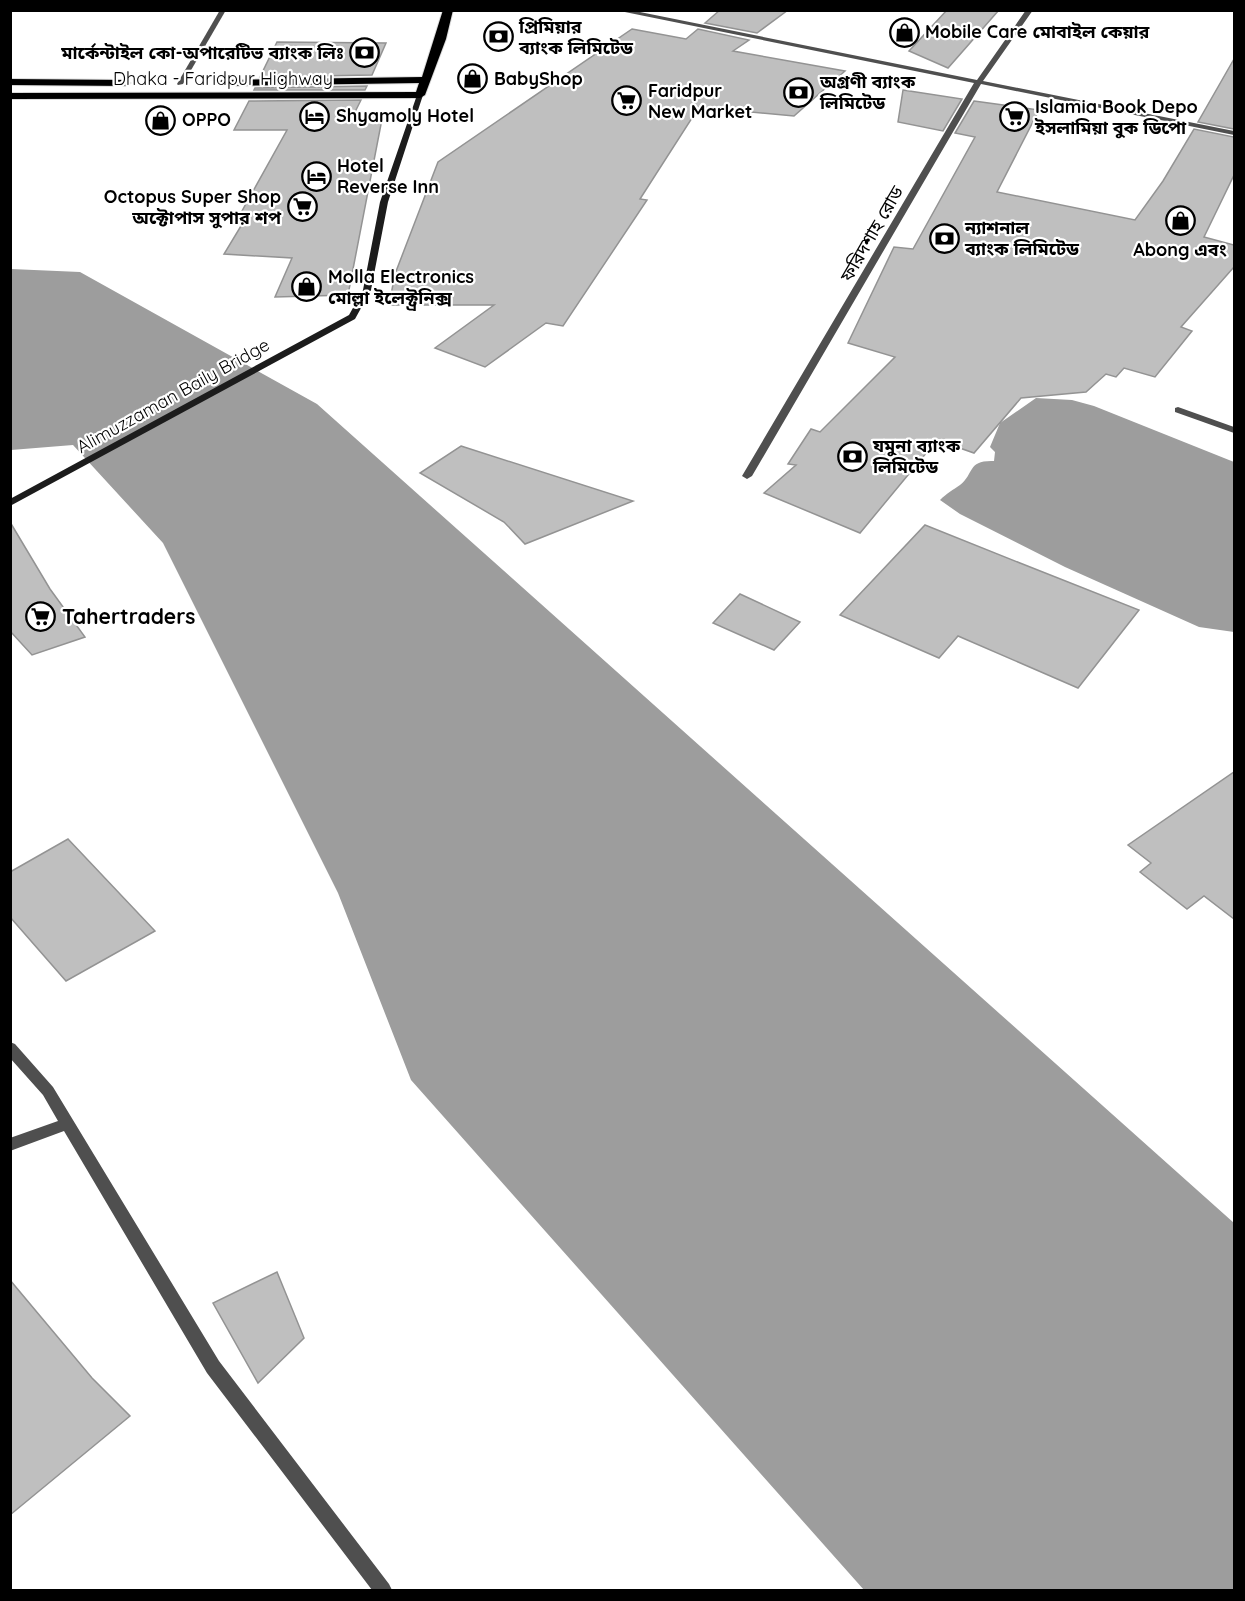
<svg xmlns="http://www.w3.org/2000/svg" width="1245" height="1601" viewBox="0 0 1245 1601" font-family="Quicksand,'Noto Sans Bengali',sans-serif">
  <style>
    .water { fill: #9d9d9d }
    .building { fill: #bfbfbf; stroke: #939393; stroke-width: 1.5 }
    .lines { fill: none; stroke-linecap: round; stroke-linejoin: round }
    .highway-casing { stroke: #dbdbdb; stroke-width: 2 }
    .street { fill: #4f4f4f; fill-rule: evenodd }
    .secondary { fill: #1c1c1c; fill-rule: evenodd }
    .highway { fill: #000; fill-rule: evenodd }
    .labels { text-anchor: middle; stroke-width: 4.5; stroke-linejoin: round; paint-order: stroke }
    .far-poi-label { font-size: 18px; font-weight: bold; fill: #000; stroke: #fff; text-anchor: start }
    .far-street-label { font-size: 18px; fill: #000; stroke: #fff }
    .poi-label { font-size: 21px; font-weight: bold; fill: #000; stroke: #fff; text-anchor: start }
  </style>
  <rect width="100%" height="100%" fill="#fff"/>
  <g class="water">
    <polygon points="11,269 80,272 317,404 1234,1223 1234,1590 864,1590 411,1080 338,893 163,543 73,445 11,450"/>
    <path d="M1036 398 1072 400 1094 406 1234 462V632L1199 627 1065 567 960 514 940 500C947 493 953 490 960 485 975 473 967 460 994 461L995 452 990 447 1000 423Z"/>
  </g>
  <g class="building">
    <polygon points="720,10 788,10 757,33 705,23"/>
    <polygon points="947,10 999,10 948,68 909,51"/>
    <polygon points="632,29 686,39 698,29 749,40 733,51 845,71 794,116 699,107 640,199 647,200 563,326 546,323 485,367 435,348 494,305 389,305 395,274 438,162"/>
    <polygon points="277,42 386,43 372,75 260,77"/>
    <polygon points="1234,59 1234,129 1198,122"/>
    <polygon points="367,86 365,90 254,90 255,88"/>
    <polygon points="903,90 962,99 943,131 898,122"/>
    <polygon points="361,100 355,112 383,114 348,295 275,297 292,258 224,254 244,221 237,220 287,130 234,130 249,101"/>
    <polygon points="974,101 1039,110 997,192 1135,220 1163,181 1194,129 1234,137 1234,175 1204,237 1234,245 1234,267 1181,327 1192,331 1155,377 1124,368 1116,377 1106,374 1086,392 1021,398 974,453 937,440 860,533 764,493 796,465 788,464 811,429 820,432 895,357 848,343 894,247 913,249 975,137 955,133"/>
    <polygon points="461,446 633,501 525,544 504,522 420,473"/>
    <polygon points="10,522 50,589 85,637 32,655 10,631"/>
    <polygon points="925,525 1020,563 1139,610 1078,688 958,636 939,658 840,615"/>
    <polygon points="740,594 800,622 774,650 713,623"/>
    <polygon points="1234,772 1234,919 1204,896 1187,909 1140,872 1151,863 1128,845"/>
    <polygon points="68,839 155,931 66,981 10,917 10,872"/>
    <polygon points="277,1272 304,1338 258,1383 213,1303"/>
    <polygon points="10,1280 92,1378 130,1416 10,1515"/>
  </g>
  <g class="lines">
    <defs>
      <g id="highway">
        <polygon points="443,10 453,10 446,39 425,95 420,98 10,99 10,93 416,92 419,83 222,86 217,83 222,80 422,77"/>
        <polygon points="10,79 126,80 131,83 126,86 10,85"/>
      </g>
    </defs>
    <use href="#highway" class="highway-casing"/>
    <g class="street">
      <polygon points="220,10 226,10 183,84 178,85 177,84"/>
      <polygon points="615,10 630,10 977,80 1026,10 1033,10 983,81 1234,131 1234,135 981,84 752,476 747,479 742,476 974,83"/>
      <polygon points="1178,407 1234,427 1234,433 1175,412 1175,408"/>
      <polygon points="10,1042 15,1044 53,1087 219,1361 389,1584 392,1590 372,1590 207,1373 64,1131 10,1151 10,1138 58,1121 43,1095 10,1058"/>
    </g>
    <polygon class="secondary" points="420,93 423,95 388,202 371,290 355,319 10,506 10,499 349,315 363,290 380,202 417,95"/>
    <use href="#highway" class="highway"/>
  </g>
  <defs>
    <symbol id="shop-ring" viewBox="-11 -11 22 22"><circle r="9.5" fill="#fff" stroke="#000" stroke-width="1.5"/><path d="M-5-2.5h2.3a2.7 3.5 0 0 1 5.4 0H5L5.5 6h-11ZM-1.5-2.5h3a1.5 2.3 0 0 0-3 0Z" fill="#000"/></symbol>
    <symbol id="bank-ring" viewBox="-11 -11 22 22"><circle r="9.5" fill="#fff" stroke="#000" stroke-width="1.5"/><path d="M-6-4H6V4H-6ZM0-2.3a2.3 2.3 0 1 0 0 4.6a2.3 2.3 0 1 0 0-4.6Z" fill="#000"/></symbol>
    <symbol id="supermarket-ring" viewBox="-11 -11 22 22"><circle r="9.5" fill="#fff" stroke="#000" stroke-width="1.5"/><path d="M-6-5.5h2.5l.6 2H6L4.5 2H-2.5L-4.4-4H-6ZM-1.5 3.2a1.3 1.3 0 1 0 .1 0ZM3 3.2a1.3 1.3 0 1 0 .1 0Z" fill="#000"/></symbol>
    <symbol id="hotel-ring" viewBox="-11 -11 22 22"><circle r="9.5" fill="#fff" stroke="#000" stroke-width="1.5"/><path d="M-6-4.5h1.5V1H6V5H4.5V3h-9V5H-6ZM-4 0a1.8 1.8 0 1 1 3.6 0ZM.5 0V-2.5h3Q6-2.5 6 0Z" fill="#000"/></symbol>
  </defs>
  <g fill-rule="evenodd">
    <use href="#shop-ring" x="888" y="16" width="33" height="33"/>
    <use href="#bank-ring" x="482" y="20" width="33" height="33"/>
    <use href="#bank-ring" x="348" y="36" width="33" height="33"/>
    <use href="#shop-ring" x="456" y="62" width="33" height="33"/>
    <use href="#bank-ring" x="782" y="76" width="33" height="33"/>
    <use href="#supermarket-ring" x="610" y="84" width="33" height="33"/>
    <use href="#hotel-ring" x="298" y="100" width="33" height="33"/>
    <use href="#supermarket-ring" x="998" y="100" width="33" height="33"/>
    <use href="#shop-ring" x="144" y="104" width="33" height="33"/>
    <use href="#hotel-ring" x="300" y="160" width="33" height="33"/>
    <use href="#supermarket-ring" x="286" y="190" width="33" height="33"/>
    <use href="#shop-ring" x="1164" y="204" width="33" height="33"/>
    <use href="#bank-ring" x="928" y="222" width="33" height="33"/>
    <use href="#shop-ring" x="290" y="270" width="33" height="33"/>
    <use href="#bank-ring" x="836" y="440" width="33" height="33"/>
    <use href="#supermarket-ring" x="24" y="600" width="33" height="33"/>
  </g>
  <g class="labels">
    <g class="far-poi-label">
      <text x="519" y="33">প্রিমিয়ার<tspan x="519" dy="21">ব্যাংক লিমিটেড</tspan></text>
      <text x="925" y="38">Mobile Care মোবাইল কেয়ার</text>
      <text x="344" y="59" text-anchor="end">মার্কেন্টাইল কো-অপারেটিভ ব্যাংক লিঃ</text>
      <text x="494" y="85">BabyShop</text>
      <text x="820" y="88">অগ্রণী ব্যাংক<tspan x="820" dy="21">লিমিটেড</tspan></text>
      <text x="648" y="97">Faridpur<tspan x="648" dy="21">New Market</tspan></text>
      <text x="1035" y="113">Islamia Book Depo<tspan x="1035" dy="21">ইসলামিয়া বুক ডিপো</tspan></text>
      <text x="336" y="122">Shyamoly Hotel</text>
      <text x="182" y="126">OPPO</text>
      <text x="337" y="172">Hotel<tspan x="337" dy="21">Reverse Inn</tspan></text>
      <text x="281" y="203" text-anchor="end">Octopus Super Shop<tspan x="281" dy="21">অক্টোপাস সুপার শপ</tspan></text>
      <text x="965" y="234">ন্যাশনাল<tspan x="965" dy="21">ব্যাংক লিমিটেড</tspan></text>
      <text x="1180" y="256" text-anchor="middle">Abong এবং</text>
      <text x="328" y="283">Molla Electronics<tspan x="328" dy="21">মোল্লা ইলেক্ট্রনিক্স</tspan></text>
      <text x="873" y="452">যমুনা ব্যাংক<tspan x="873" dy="21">লিমিটেড</tspan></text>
    </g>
    <g class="far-street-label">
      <text x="223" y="85">Dhaka - Faridpur Highway</text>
      <text transform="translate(872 234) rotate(-60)" y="6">ফরিদশাহ রোড</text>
      <text transform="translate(173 396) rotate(-29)" y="6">Alimuzzaman Baily Bridge</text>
    </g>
    <g class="poi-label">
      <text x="62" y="624">Tahertraders</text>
    </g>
  </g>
  <rect width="1245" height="1601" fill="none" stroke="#000000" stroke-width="24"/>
</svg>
